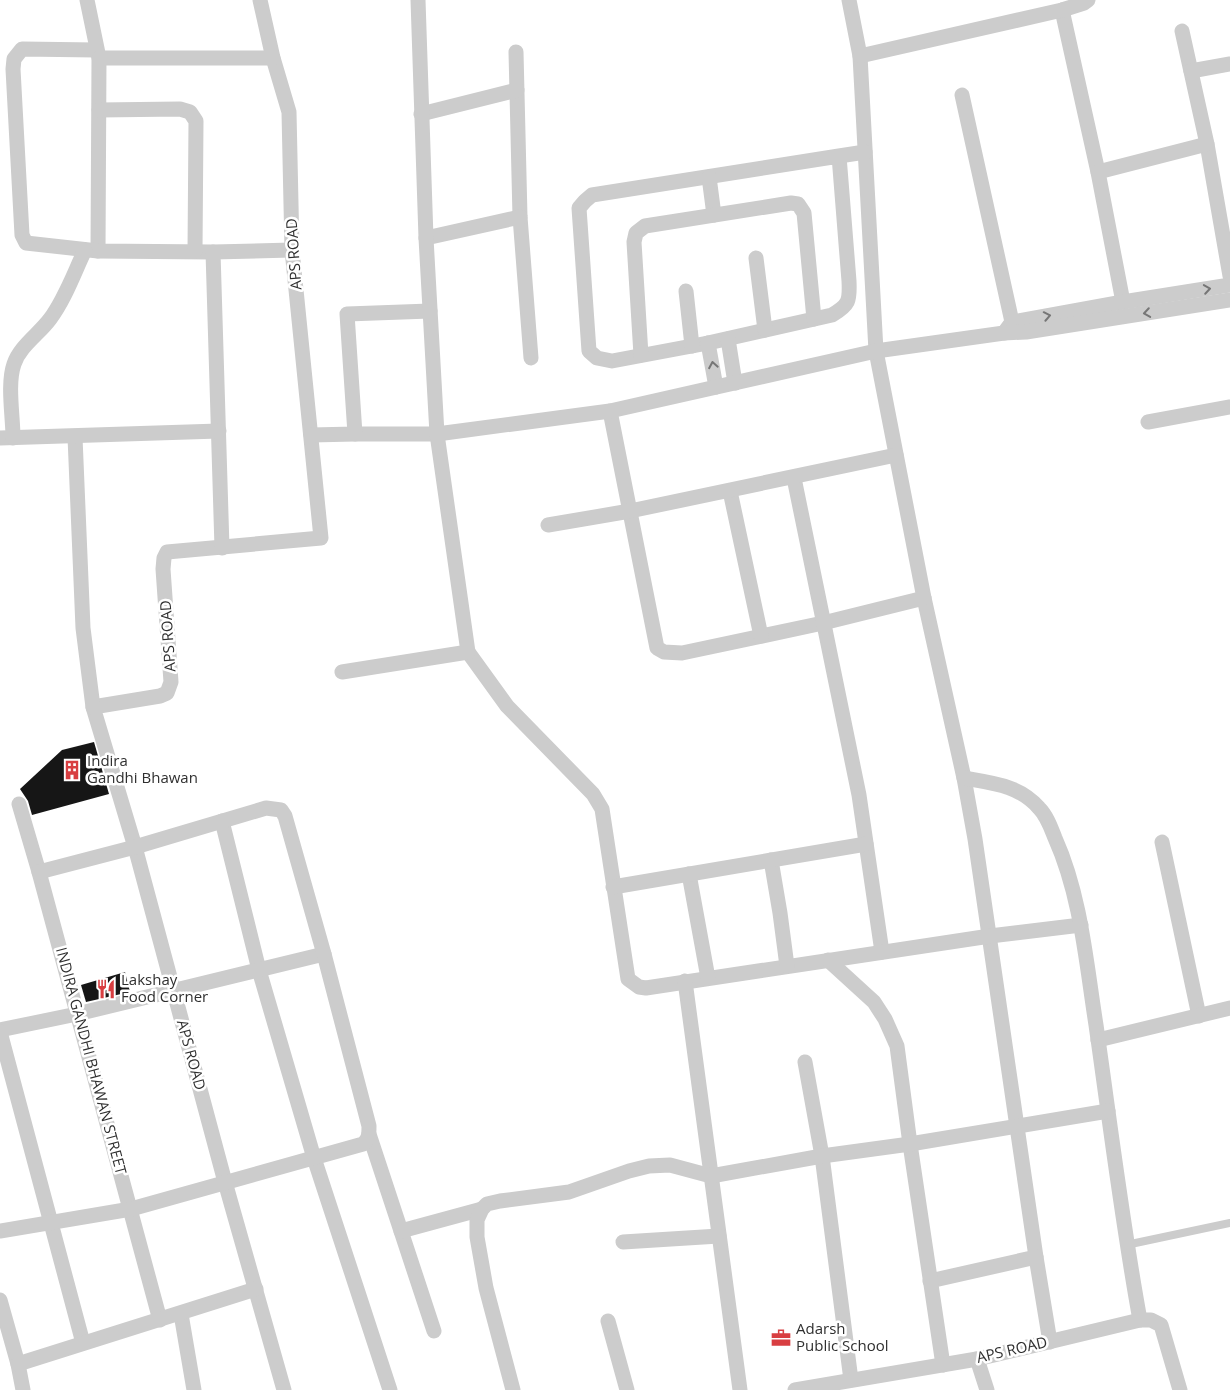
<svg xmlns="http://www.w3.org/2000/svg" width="1230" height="1390" viewBox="0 0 1230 1390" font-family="'Open Sans',sans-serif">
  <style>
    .building { fill: #161616 }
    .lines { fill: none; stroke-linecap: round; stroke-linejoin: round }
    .service { stroke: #ccc; stroke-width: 8 }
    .minor { stroke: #ccc; stroke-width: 15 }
    .oneway { stroke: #767676 }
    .labels { text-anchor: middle; stroke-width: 5; stroke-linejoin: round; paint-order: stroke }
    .street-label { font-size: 15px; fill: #2f2f2f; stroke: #fff }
    .poi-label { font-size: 15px; fill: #2f2f2f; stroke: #fff; text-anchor: start }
  </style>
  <rect width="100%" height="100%" fill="#fff"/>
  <g class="building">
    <polygon points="94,742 109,794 32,815 28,801 20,789 62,750"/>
    <polygon points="125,972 130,992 86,1002 81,985"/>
  </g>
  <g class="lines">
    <polyline class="service" points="1126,1245 1230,1223"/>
    <g class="minor">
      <polyline points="87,0 99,58 98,251"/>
      <polyline points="260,0 273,58 289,112 292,250 321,538 167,552 164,558 163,569 171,682 167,693 160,696 93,707 135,847 225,1182 284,1390"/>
      <polyline points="849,0 860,56 876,351 924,598 964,778 975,839 1036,1257 930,1281"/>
      <polyline points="1062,10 1098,172 1123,302"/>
      <polyline points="1182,31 1207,144 1230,276"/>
      <polyline points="96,50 22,49 14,59 13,69 22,235 26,243 98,251 213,252 292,250"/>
      <polyline points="516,52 520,217 531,358"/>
      <polyline points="860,56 1062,10 1084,3 1088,0"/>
      <polyline points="99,58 273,58"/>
      <polyline points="1191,71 1230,64"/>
      <polyline points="962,95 1012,322"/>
      <polyline points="99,110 180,109 190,112 196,121 195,251"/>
      <polyline points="421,114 517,90"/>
      <path d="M839 156 849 281C850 301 849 305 832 315L708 343 612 361 597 358 589 351 579 208 585 201 592 195 839 156 865 152"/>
      <polyline points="1098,172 1207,144"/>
      <polyline points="709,177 714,215"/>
      <polyline points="426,238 520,217"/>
      <polyline points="213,252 222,548"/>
      <polyline points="756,258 765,330"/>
      <polyline points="686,291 692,346"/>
      <polyline points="1004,333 1012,322 1123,302 1230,285"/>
      <polyline points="728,339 735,383"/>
      <polyline points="708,343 716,387"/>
      <polyline points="641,355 634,242 636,233 645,226 791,203 798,204 804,213 814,319"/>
      <polyline points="610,411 657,648 664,652 682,653 823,623 924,598"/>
      <polyline points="1148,422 1230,407"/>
      <polyline points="355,434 437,434 610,411 876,351 1004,333 1026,332 1230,300"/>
      <polyline points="311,435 355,434 347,314 430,311"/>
      <polyline points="75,437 83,628 93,707"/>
      <polyline points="0,438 219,431"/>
      <path d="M13 438C13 416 7 384 14 364 20 346 39 334 50 319 65 299 74 273 85 250"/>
      <polyline points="794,478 859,795 882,952"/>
      <polyline points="730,491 761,636"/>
      <polyline points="548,525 630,511 896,455"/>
      <polyline points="468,652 507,706 593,794 602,809 628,979 639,987 646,988 990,936 1081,925"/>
      <polyline points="342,672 468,652 437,434 426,238 418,0"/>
      <path d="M964 778C992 783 1019 785 1039 808 1047 816 1051 828 1055 838 1081 896 1086 962 1096 1025 1110 1123 1122 1222 1140 1320"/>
      <polyline points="19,804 39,872 160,1320"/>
      <polyline points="222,821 259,970 314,1158 390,1390"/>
      <polyline points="1162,842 1199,1016"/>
      <polyline points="771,860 780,913 787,966"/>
      <polyline points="689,874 708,978"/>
      <polyline points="613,887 866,844"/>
      <polyline points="828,960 874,1002 885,1019 897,1046 910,1144 943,1365"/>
      <polyline points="685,981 740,1390"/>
      <polyline points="0,1030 77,1014 324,954"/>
      <polyline points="0,1032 83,1343"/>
      <polyline points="1098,1040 1230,1008"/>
      <polyline points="805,1062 822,1156 851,1380"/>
      <polyline points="369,1134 434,1331"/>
      <path d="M0 1231 131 1209 363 1144C369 1139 369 1134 369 1126L324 954 285 816 281 810 266 808 135 847 39 872"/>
      <polyline points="401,1231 482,1209"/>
      <polyline points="623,1242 719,1236"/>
      <polyline points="1036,1257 1050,1342"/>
      <polyline points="0,1300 18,1364 23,1390"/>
      <polyline points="181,1314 194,1390"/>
      <polyline points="608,1321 627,1390"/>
      <polyline points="977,1359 987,1390"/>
      <polyline points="18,1364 256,1289"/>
      <polyline points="513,1390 486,1288 477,1237 477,1220 482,1209 487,1204 500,1201 569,1192 629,1171 649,1166 670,1165 711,1176 822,1156 910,1144 1108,1111"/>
      <polyline points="795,1390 977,1359 1140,1320 1151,1320 1161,1325 1180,1390"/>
    </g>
  </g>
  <defs><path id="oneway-chevron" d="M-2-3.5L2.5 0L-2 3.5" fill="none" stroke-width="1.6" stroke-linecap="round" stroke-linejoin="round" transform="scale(1.25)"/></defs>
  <g class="oneway">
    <use href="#oneway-chevron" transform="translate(1207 289) rotate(-9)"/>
    <use href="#oneway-chevron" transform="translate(1147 313) rotate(171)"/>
    <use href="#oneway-chevron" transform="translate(1047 316) rotate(-11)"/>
    <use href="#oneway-chevron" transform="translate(713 365) rotate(-100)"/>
  </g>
  <defs>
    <symbol id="building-bare" viewBox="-9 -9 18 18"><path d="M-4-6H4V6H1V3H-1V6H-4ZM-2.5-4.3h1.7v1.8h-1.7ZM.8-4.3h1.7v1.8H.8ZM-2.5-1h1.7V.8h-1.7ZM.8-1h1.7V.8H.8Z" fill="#d83e41" stroke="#fff" stroke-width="2.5" paint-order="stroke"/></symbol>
    <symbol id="restaurant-bare" viewBox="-9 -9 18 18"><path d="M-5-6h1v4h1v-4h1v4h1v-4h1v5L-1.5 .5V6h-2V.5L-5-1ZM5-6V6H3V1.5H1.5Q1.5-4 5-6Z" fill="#d83e41" stroke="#fff" stroke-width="2.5" paint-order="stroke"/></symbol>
    <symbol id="office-bare" viewBox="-9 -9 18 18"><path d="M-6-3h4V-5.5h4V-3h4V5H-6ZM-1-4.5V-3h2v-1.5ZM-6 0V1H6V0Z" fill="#d83e41" stroke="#fff" stroke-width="2.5" paint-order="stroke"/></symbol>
  </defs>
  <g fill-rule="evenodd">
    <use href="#building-bare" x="58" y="756" width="28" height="28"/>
    <use href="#restaurant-bare" x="92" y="975" width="28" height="28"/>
    <use href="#office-bare" x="767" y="1324" width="28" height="28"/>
  </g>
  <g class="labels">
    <g class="street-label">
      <text transform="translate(294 254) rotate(-94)" y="5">APS ROAD</text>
      <text transform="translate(168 636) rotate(-94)" y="5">APS ROAD</text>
      <text transform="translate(191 1055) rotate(75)" y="5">APS ROAD</text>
      <text transform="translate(91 1061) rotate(75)" y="5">INDIRA GANDHI BHAWAN STREET</text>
      <text transform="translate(1012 1350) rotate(-13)" y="5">APS ROAD</text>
    </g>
    <g class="poi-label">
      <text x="87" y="766">Indira<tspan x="87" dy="17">Gandhi Bhawan</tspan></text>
      <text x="121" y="985">Lakshay<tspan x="121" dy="17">Food Corner</tspan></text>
      <text x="796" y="1334">Adarsh<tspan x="796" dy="17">Public School</tspan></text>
    </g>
  </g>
</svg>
